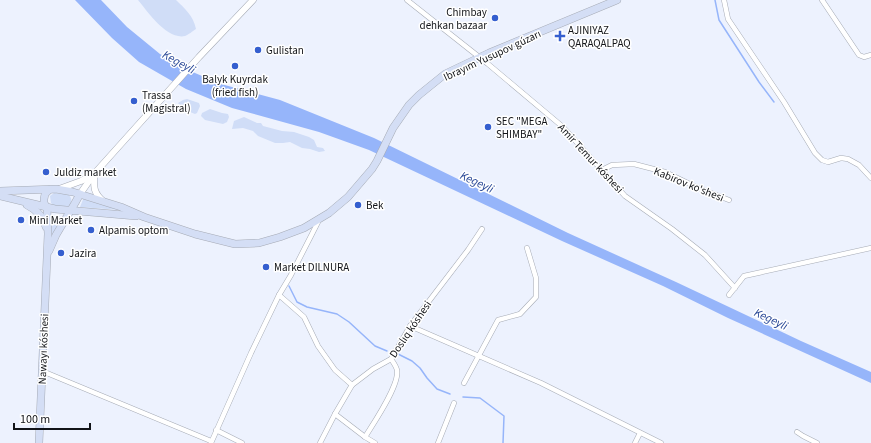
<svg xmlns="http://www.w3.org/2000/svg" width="871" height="443" viewBox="0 0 871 443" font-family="'Source Sans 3',sans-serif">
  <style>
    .green { fill: #d0ddf7 }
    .water { fill: #96b5fa }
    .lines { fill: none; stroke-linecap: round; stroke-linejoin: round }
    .stream { stroke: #96b5fa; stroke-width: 1.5 }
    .minor-casing { stroke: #a6abb5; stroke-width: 5.5 }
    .tertiary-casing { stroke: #a6abb5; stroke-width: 7 }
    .secondary-casing { stroke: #a6abb5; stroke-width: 8 }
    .minor { stroke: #fff; stroke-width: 4.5 }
    .tertiary { stroke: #fff; stroke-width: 6 }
    .secondary { stroke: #d4def5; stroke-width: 7 }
    .poi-dot { fill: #355fcf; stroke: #fff; stroke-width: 1.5 }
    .labels { text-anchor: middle; stroke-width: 3; stroke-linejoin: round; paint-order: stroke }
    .poi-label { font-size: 11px; fill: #121418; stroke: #fff; text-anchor: start }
    .street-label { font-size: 11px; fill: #121418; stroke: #fff }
    .water-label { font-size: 12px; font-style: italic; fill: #294897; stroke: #fff }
  </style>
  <rect width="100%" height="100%" fill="#edf2fe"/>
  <g class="green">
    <path d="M138 0H176C185 9 193 15 196 29 193 31 188 35 185 36 167 40 148 12 138 0Z"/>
    <polygon points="187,99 199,103 200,106 197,113 195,114 190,112 185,111 178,103 183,100"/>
    <polygon points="210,109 222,113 228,114 229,117 227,122 223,124 205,120 201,116 202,113"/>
    <polygon points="244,117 257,123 261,123 263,126 282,131 294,132 309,137 314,140 317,147 323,148 325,151 319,152 310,149 302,148 290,142 283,143 275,143 258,136 253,131 243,128 232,129 234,121"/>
    <path d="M54 193 68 194C72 198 73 202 68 207L54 206 51 203 50 196Z"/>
    <polygon points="84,197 120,210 80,207"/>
    <polygon points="51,216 62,217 51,238"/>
  </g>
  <polygon class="water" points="75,0 101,0 127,27 160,54 195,73 221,84 280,100 374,138 568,233 676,282 801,341 871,372 871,383 728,318 663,286 562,241 369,150 319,132 232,108 186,89 139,62 112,38"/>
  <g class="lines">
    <g class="stream">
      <polyline points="715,0 719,20 759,82 774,102"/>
      <polyline points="289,286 297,302 307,307 337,314 349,322 375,346 387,351"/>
      <polyline points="398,354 412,361 420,368 427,378 437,389 450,394"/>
      <polyline points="463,397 480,398 504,416 503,443"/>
    </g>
    <defs>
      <g id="minor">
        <polyline points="407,0 488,64 563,127 625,196 672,229 705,255 735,288"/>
        <polyline points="724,0 728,19 784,102 815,153 822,160 828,162 841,158 848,159 859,165 871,178"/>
        <polyline points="822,0 859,55 864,57 871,55"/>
        <polyline points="602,170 612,165 634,164 665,172 696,187 729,200"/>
        <polyline points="279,295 304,317 318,346 335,370 352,385"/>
        <polyline points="729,295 744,276 871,248"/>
        <polyline points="410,326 541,383 661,443"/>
        <polyline points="42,371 211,441"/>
        <polyline points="464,383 498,320 520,314 536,297 536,278 527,248"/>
        <polyline points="335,414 365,437 375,443"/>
        <polyline points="216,430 242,443"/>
        <polyline points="797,432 803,436 817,443"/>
        <path d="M365 437C373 424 400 385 397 370 396 366 393 362 391 359"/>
        <polyline points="211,443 251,353 279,295 291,275 312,234 319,220"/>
        <polyline points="320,443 335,414 352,385 373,369 391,359 410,326 468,250 482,229"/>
        <polyline points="438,443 454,403"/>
        <polyline points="635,443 640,433"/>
      </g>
      <g id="tertiary">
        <path d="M94 174C94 187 93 192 103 201"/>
        <polyline points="59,189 81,181 91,176"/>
        <polyline points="80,194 94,174 199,57 253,0"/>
      </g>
      <g id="secondary">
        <polyline points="0,191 56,189 73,192 121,207 144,217 195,234 235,244 259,243 280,237 304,228 329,213 348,197 372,169 377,161 393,128 409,105 419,95 445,74 489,53 617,0"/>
        <polyline points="0,196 55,209 136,216"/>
        <path d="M27 205C37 210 43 216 46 227"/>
        <polyline points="49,251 56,235 75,203 80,194"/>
        <polyline points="39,443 48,234 47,208 44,203 44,199 45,194 49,190"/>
      </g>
    </defs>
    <use href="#minor" class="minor-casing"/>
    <use href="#tertiary" class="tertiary-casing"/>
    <use href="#secondary" class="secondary-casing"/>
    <use href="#minor" class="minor"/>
    <use href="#tertiary" class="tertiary"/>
    <use href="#secondary" class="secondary"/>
  </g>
  <g class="poi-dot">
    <circle cx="495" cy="18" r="4"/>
    <path d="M558 30h4v4h4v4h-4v4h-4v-4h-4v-4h4z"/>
    <circle cx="258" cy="50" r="4"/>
    <circle cx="235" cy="66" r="4"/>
    <circle cx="134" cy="101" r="4"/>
    <circle cx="488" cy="127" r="4"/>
    <circle cx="46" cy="172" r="4"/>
    <circle cx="358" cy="205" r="4"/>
    <circle cx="21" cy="220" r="4"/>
    <circle cx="91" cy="230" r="4"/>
    <circle cx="61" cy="253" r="4"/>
    <circle cx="266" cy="267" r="4"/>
  </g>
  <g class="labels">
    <g class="poi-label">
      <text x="487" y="16" text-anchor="end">Chimbay<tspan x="487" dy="13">dehkan bazaar</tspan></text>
      <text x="568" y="34">AJINIYAZ<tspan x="568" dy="13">QARAQALPAQ</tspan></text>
      <text x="266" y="54">Gulistan</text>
      <text x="235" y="83" text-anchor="middle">Balyk Kuyrdak<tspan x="235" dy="13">(fried fish)</tspan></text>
      <text x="142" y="99">Trassa<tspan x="142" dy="13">(Magistral)</tspan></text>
      <text x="496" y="125">SEC "MEGA<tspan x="496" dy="13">SHIMBAY"</tspan></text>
      <text x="54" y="176">Juldiz market</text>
      <text x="366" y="209">Bek</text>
      <text x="29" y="224">Mini Market</text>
      <text x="99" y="234">Alpamis optom</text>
      <text x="69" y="257">Jazira</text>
      <text x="274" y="271">Market DILNURA</text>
    </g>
    <g class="street-label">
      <text transform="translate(492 55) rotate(-25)" y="4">Ibrayım Yusupov gúzarı</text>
      <text transform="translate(591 158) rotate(47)" y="4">Amir Temur kóshesi</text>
      <text transform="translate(689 184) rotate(22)" y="4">Kabirov ko'shesi</text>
      <text transform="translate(410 329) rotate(-56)" y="4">Doslıq kóshesi</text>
      <text transform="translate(43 349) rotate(-88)" y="4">Nawayı kóshesi</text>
    </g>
    <g class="water-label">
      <text transform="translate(179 62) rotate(29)" y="4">Kegeyli</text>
      <text transform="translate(477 182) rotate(25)" y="4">Kegeyli</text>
      <text transform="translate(771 319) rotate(25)" y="4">Kegeyli</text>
    </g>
  </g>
  <path d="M14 423v6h76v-6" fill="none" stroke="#121418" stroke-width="2"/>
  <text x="20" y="423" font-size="12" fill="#121418" stroke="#ffffff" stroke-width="3" paint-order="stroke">100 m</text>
</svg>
